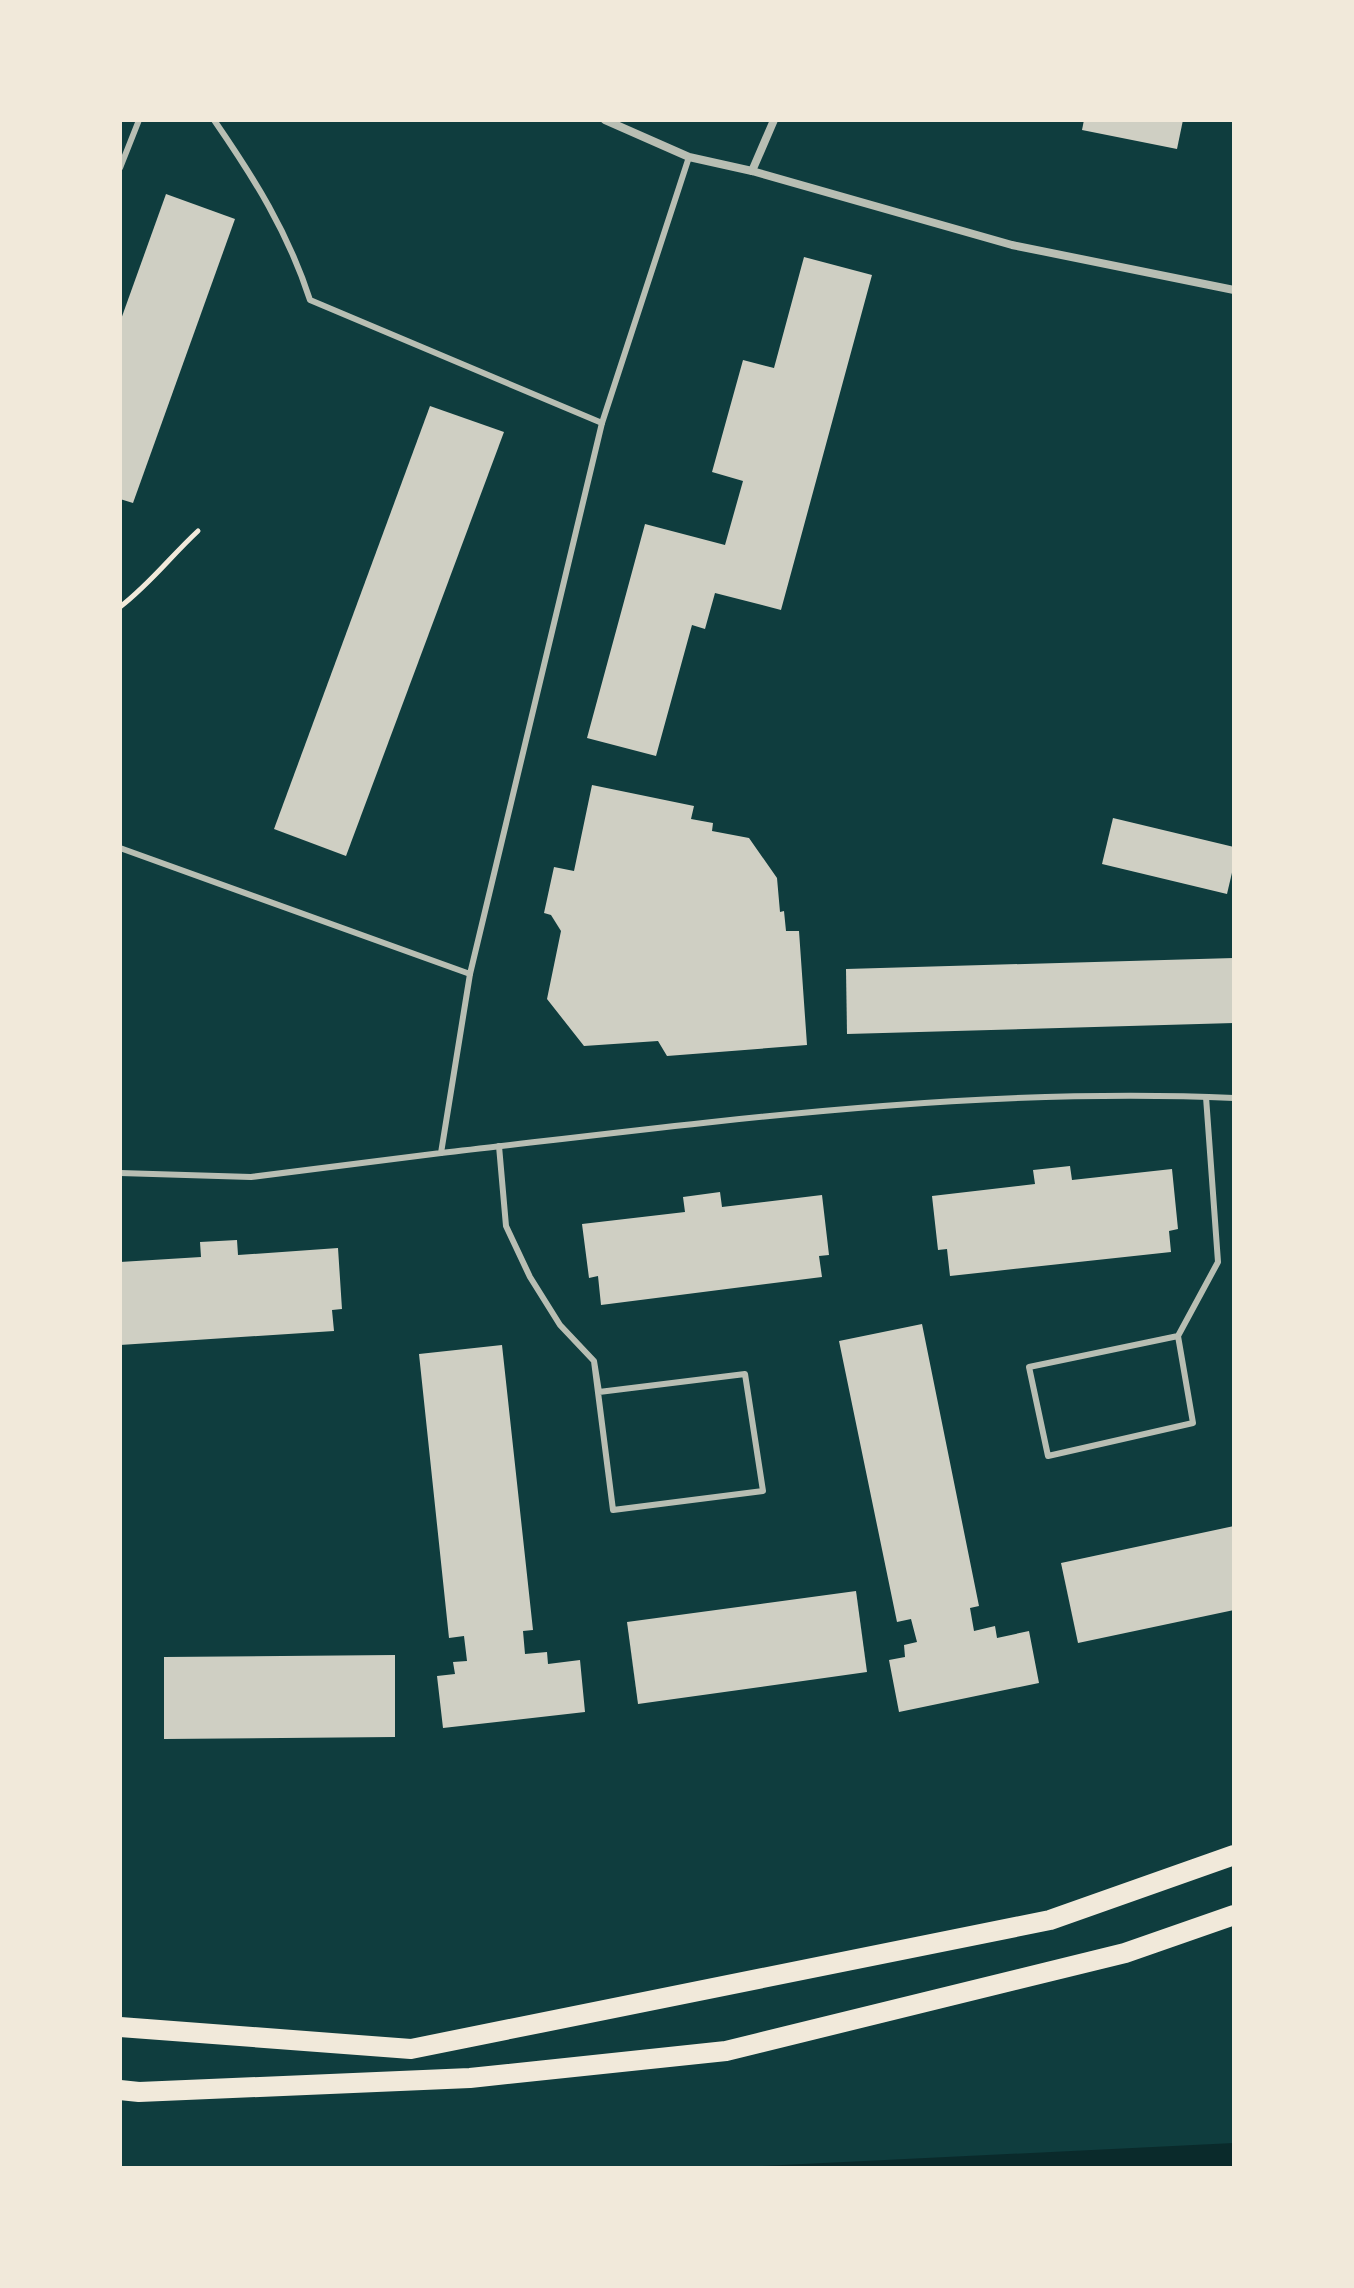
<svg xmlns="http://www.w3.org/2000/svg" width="1354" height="2288" viewBox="0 0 1354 2288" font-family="'Playfair Display',serif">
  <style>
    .water { fill: #0a2a2b }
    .building { fill: #cfcfc3 }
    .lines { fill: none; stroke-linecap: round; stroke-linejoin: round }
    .path { stroke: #f1e9da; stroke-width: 5 }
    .service { stroke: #b8beb3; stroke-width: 6 }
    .minor { stroke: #b8beb3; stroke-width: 8 }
    .primary { stroke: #f1e9da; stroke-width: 20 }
  </style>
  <rect width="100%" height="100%" fill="#0f3d3e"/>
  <polygon class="water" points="1234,2143 1234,2168 723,2168"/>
  <g class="building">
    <polygon points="1084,120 1183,120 1177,149 1082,130"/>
    <polygon points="166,194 235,219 133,503 120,499 120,322"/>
    <polygon points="804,257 872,275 781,610 715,593 705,629 692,625 656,756 587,738 645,524 725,545 743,481 712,472 743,360 774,368"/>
    <polygon points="430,406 504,432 346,856 274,829"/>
    <polygon points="592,785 694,806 691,819 713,823 712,831 749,838 777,878 780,912 784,911 786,931 799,931 807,1045 667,1056 658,1041 584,1046 547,999 561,931 551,915 544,913 554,867 574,871"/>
    <polygon points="1113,818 1234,847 1234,864 1227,894 1102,864"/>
    <polygon points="1234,958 1234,1023 847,1034 846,969"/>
    <polygon points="1070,1166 1072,1180 1172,1169 1178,1229 1169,1231 1171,1252 950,1276 947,1249 938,1250 932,1196 1035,1184 1033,1170"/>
    <polygon points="720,1192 722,1207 822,1195 829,1255 819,1256 822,1277 601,1305 598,1276 589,1278 582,1224 685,1212 683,1197"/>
    <polygon points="237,1240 238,1255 338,1248 342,1309 332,1310 334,1331 120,1345 120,1262 201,1257 200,1242"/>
    <polygon points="922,1324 979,1606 970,1608 974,1631 995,1626 997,1638 1029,1631 1039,1683 899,1712 889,1660 905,1657 904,1645 917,1642 911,1619 897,1622 839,1341"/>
    <polygon points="502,1345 533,1630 523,1631 525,1654 547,1652 548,1664 580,1660 585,1712 443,1728 437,1676 455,1674 453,1662 467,1661 464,1636 449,1638 419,1354"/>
    <polygon points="1234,1526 1234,1610 1078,1643 1061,1563"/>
    <polygon points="856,1591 867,1672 638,1704 627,1622"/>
    <polygon points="395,1655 395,1737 164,1739 164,1657"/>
  </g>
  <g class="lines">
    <path class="path" d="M120 607C151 583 170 557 198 531"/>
    <g class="service">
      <path d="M214 120C254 178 288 232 310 300L602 423"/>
      <polyline points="120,168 139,120"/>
      <polyline points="120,848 470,974 602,423 689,157"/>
      <polyline points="499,1146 506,1226 530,1277 560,1325 594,1361 599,1392 745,1374 763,1491 613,1510 594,1361"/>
      <path d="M441 1153C703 1123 970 1086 1234 1098"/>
      <polyline points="120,1173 251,1177 441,1153 470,974"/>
      <polyline points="1178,1336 1029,1367 1048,1456 1193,1423 1178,1336 1218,1262 1206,1097"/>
    </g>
    <g class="minor">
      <polyline points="605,120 689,157 752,171 1012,245 1234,290"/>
      <polyline points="752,171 774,120"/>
    </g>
    <g class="primary">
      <polyline points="120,2027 411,2049 1050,1920 1234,1855"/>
      <polyline points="120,2090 139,2092 470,2078 726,2051 1125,1953 1234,1915"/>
    </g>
  </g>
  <rect width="1354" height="2288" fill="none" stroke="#f1e9da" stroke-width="244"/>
</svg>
